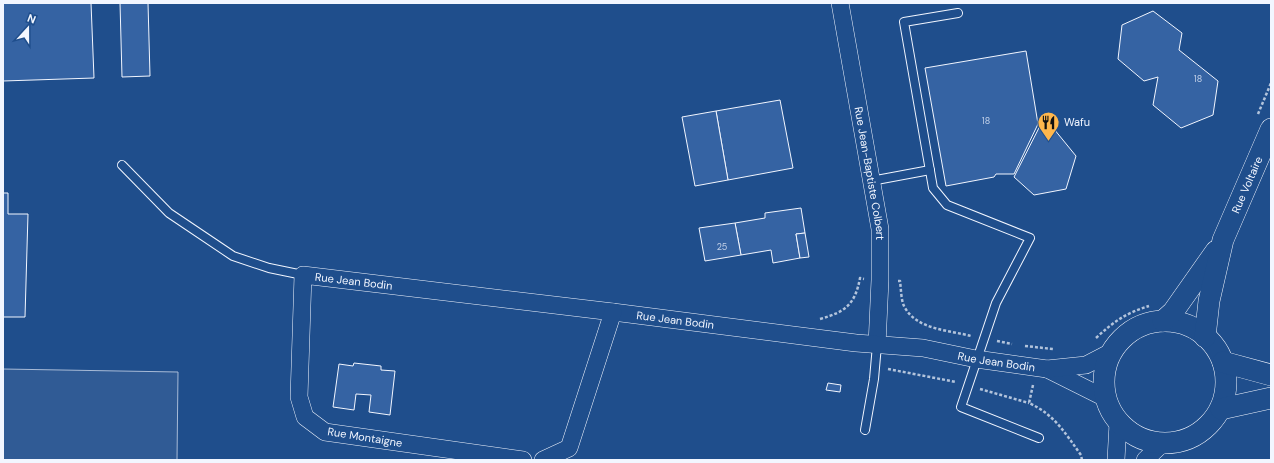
<svg xmlns="http://www.w3.org/2000/svg" width="1274" height="463" viewBox="0 0 1274 463" font-family="'DM Sans',sans-serif">
  <style>
    .built { fill: #305b95; stroke: #a8bbd7 }
    .building { fill: #3563a3; stroke: #f2f6ff }
    .lines { fill: none; stroke-linecap: round; stroke-linejoin: round }
    .service-casing { stroke: #f2f6ff; stroke-width: 10 }
    .minor-casing { stroke: #f2f6ff; stroke-width: 18 }
    .tertiary-casing { stroke: #f2f6ff; stroke-width: 22 }
    .path { stroke: #b3c4dc; stroke-width: 2.5; stroke-dasharray: 3 2; stroke-linecap: butt }
    .service { stroke: #1f4e8c; stroke-width: 8 }
    .minor { stroke: #1f4e8c; stroke-width: 17 }
    .tertiary { stroke: #1f4e8c; stroke-width: 21 }
    .labels { text-anchor: middle; stroke-width: 3; stroke-linejoin: round; paint-order: stroke }
    .number-label { font-size: 9px; fill: #c3d1e8 }
    .poi-label { font-size: 11px; fill: #f2f6ff; stroke: #1f4e8c; text-anchor: start }
    .street-label { font-size: 11px; fill: #f2f6ff; stroke: #1f4e8c }
  </style>
  <rect width="100%" height="100%" fill="#1f4e8c"/>
  <polygon class="built" points="3,369 178,372 177,460 3,460"/>
  <g class="building">
    <polygon points="3,3 91,3 94,78 3,81"/>
    <polygon points="120,3 148,3 150,76 122,77"/>
    <polygon points="1153,11 1182,33 1179,50 1218,81 1213,115 1181,128 1153,105 1158,77 1144,81 1118,59 1122,25"/>
    <polygon points="1026,51 1038,124 1014,174 996,174 994,177 946,186 925,68"/>
    <polygon points="780,100 793,168 728,180 716,111"/>
    <polygon points="716,111 728,180 695,186 682,117"/>
    <polygon points="1046,114 1054,114 1054,129 1076,156 1066,189 1034,195 1014,177"/>
    <polygon points="3,193 8,193 8,214 28,214 25,317 3,317"/>
    <polygon points="801,208 805,233 796,234 800,258 773,263 771,250 741,255 735,223 765,218 765,213"/>
    <polygon points="735,223 741,255 705,261 699,228"/>
    <polygon points="805,233 809,257 800,258 796,234"/>
    <polygon points="354,363 381,366 381,370 395,371 390,415 369,412 371,395 356,394 354,410 333,407 339,364 353,366"/>
    <polygon points="828,383 841,385 840,392 826,390"/>
  </g>
  <g class="lines">
    <defs>
      <g id="service">
        <polyline points="958,13 904,22 933,188 947,205 1030,238 996,303 961,407 1039,438"/>
        <polyline points="122,165 169,213 233,256 269,268 303,275"/>
        <polyline points="871,181 930,170"/>
        <polyline points="865,430 874,379 877,345"/>
      </g>
      <g id="minor">
        <path id="s1" d="M840 3 880 229V280L877 345"/>
        <polyline points="1047,369 1105,398"/>
        <path id="s2" d="M523 460 325 432 305 417 299 397 303 275 613 312 856 343 923 348 976 359 1047 369 1086 365 1111 352"/>
        <polyline points="543,460 569,448 613,312"/>
        <polyline points="1116,460 1118,423"/>
        <polyline points="1145,460 1162,444"/>
      </g>
      <g id="tertiary">
        <circle cx="1165" cy="382" r="61"/>
        <polyline points="1163,321 1173,312 1216,251"/>
        <path id="s3" d="M1205 337 1209 301 1223 240 1271 129"/>
        <polyline points="1223,362 1271,375"/>
        <polyline points="1221,409 1271,398"/>
      </g>
    </defs>
    <use href="#service" class="service-casing"/>
    <use href="#minor" class="minor-casing"/>
    <use href="#tertiary" class="tertiary-casing"/>
    <g class="path">
      <polyline points="1258,114 1271,83"/>
      <path d="M898 281H900C901 288 901 300 904 306 916 330 949 330 971 336"/>
      <path d="M820 319C845 312 855 305 860 278L864 279"/>
      <path d="M1096 338C1113 322 1126 313 1149 306"/>
      <polyline points="997,341 1012,344"/>
      <polyline points="1025,346 1053,349"/>
      <polyline points="888,369 956,382"/>
      <path d="M1033 385 1029 403C1055 415 1065 433 1081 455L1082 460"/>
      <polyline points="980,389 1029,403"/>
    </g>
    <use href="#service" class="service"/>
    <use href="#minor" class="minor"/>
    <use href="#tertiary" class="tertiary"/>
  </g>
  <defs>
    <symbol id="restaurant-pin" viewBox="-11 -11 22 30"><path d="M0 17L-7.5 6A9.5 9.5 0 1 1 7.5 6Z" fill="#ffb74d" stroke="#1f4e8c"/><path d="M-5-6h1v4h1v-4h1v4h1v-4h1v5L-1.5 .5V6h-2V.5L-5-1ZM5-6V6H3V1.5H1.5Q1.5-4 5-6Z" fill="#111"/></symbol>
  </defs>
  <g fill-rule="evenodd">
    <use href="#restaurant-pin" x="1036" y="110" width="25" height="34"/>
  </g>
  <g class="labels">
    <g class="number-label">
      <text x="1198" y="82">18</text>
      <text x="986" y="124">18</text>
      <text x="722" y="250">25</text>
    </g>
    <g class="poi-label">
      <text x="1064" y="126">Wafu</text>
    </g>
    <g class="street-label">
      <text dy="4" stroke="none"><textPath href="#s1" startOffset="173">Rue Jean-Baptiste Colbert</textPath></text>
      <text dy="4" stroke="none"><textPath href="#s3" startOffset="159">Rue Voltaire</textPath></text>
      <text dy="4" stroke="none"><textPath href="#s2" startOffset="419">Rue Jean Bodin</textPath></text>
      <text dy="4" stroke="none"><textPath href="#s2" startOffset="743">Rue Jean Bodin</textPath></text>
      <text dy="4" stroke="none"><textPath href="#s2" startOffset="1067">Rue Jean Bodin</textPath></text>
      <text transform="translate(365 437) rotate(9)" y="4">Rue Montaigne</text>
    </g>
  </g>
  <rect width="1274" height="463" fill="none" stroke="#f2f6ff" stroke-width="8"/>
  <g transform="translate(28 28) rotate(21)" stroke="#1f4e8c" stroke-width="3" paint-order="stroke">
  <path d="M0-3L7 15L0 10L-7 15Z" fill="#f2f6ff"/>
  <text y="-6" font-size="11" font-weight="bold" text-anchor="middle" fill="#f2f6ff">N</text>
  </g>
</svg>
